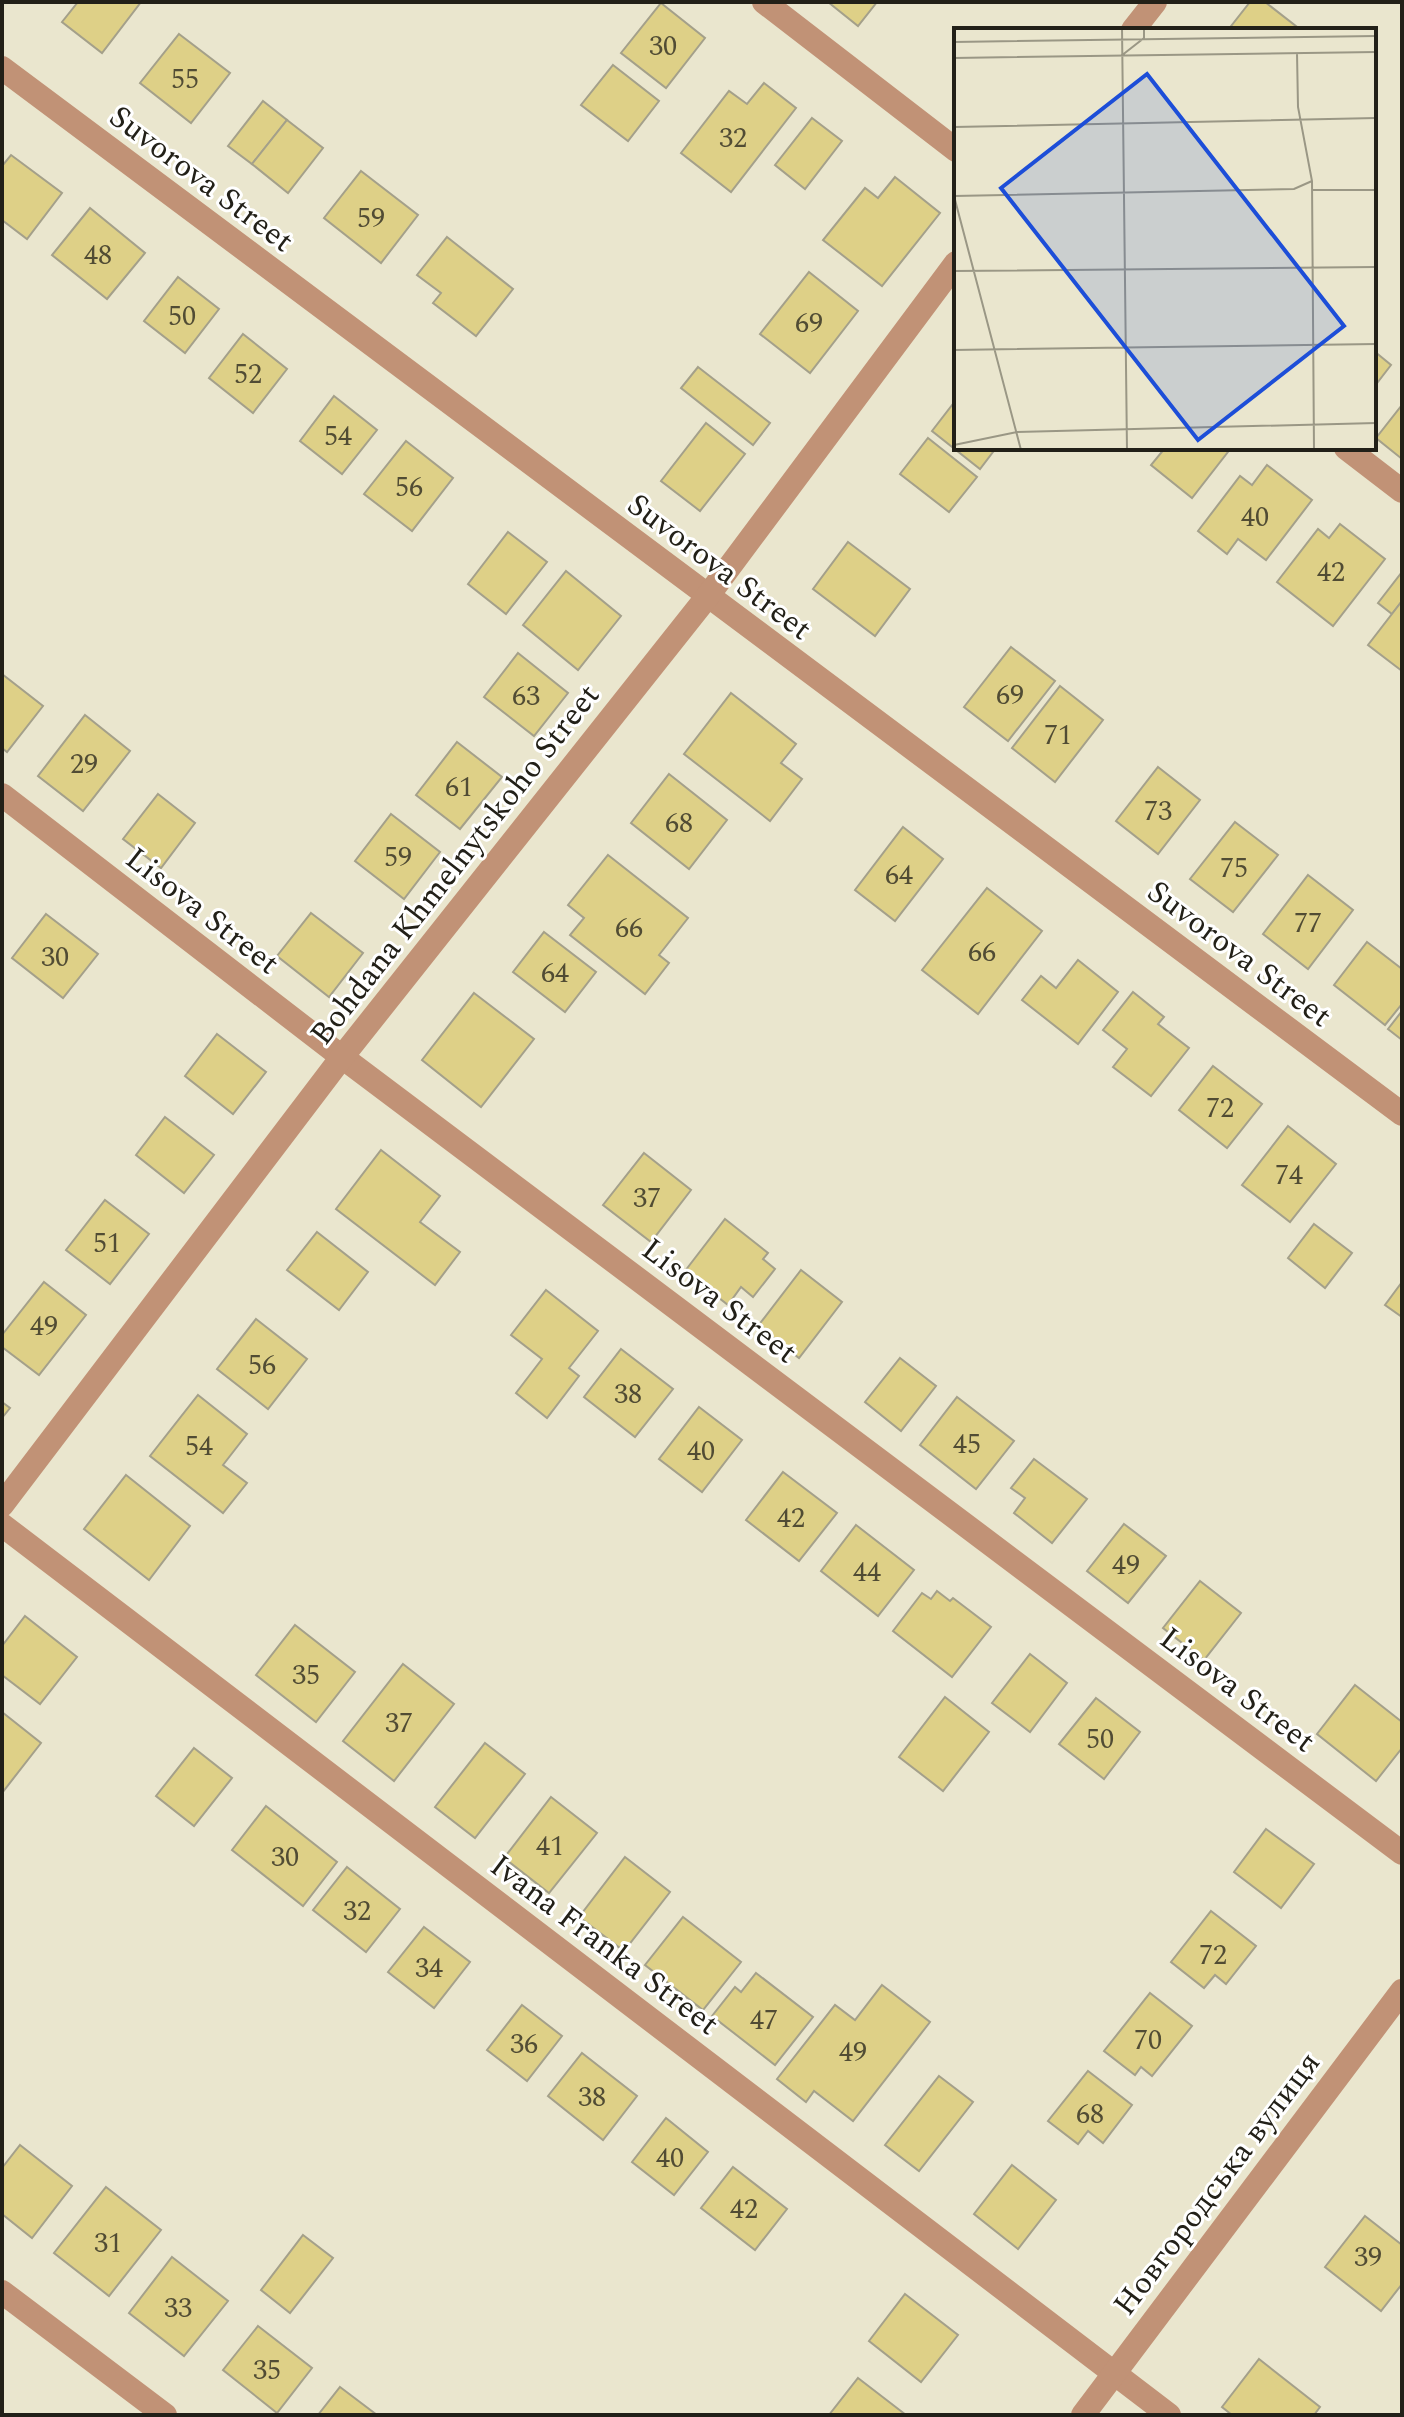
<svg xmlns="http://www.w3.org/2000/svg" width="1404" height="2417" viewBox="0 0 1404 2417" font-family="Spectral,serif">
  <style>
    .building { fill: #ded087; stroke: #a4a08a; stroke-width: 2 }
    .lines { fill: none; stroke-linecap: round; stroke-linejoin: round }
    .street { stroke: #c19276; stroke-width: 24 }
    .labels { text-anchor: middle; stroke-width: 6; stroke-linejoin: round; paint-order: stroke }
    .number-label { font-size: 28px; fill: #514c34 }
    .street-label { font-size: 32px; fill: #222018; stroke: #fff }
    .inset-road { fill: none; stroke: #9a9785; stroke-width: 2 }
    .view { fill: #1d4ed8; fill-opacity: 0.15; stroke: #1d4ed8; stroke-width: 4 }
    .inset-edge { fill: none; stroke: #222018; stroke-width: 4 }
  </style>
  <rect width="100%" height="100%" fill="#eae6ce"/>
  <g class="building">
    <polygon points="78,2 141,2 102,53 62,22"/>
    <polygon points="828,2 877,2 858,26"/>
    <polygon points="1250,2 1265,2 1301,30 1228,30"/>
    <polygon points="661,3 705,38 666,88 621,53"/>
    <polygon points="179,34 230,73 191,123 140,83"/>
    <polygon points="613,65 659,101 628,141 581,105"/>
    <polygon points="764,83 796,108 731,192 681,153 729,91 747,104"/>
    <polygon points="263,101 287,120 252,164 228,146"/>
    <polygon points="812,118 842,141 805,189 775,165"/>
    <polygon points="287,120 323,148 288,193 252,164"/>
    <polygon points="11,155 62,193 27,239 2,220 2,166"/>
    <polygon points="361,171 418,215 381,263 324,218"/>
    <polygon points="895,177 940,213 882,286 823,240 865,188 878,198"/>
    <polygon points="90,208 145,253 107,299 52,255"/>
    <polygon points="447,237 513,289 476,336 433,303 441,293 417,275"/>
    <polygon points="809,272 858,311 810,373 760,334"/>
    <polygon points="178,277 219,309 185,353 144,321"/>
    <polygon points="243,334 287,369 253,413 209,378"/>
    <polygon points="1374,351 1391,365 1374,387"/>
    <polygon points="698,367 770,423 753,445 681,388"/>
    <polygon points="334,396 377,430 342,474 300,441"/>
    <polygon points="956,400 956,448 996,448 980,469 932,431"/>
    <polygon points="1402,405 1402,459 1376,438"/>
    <polygon points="706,423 745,454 700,511 661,481"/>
    <polygon points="928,438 977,477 949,512 900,474"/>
    <polygon points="406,441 453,478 412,531 364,494"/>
    <polygon points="1165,448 1231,448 1192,498 1151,465"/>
    <polygon points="1267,465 1312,500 1266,560 1238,539 1227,554 1198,531 1240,476 1252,485"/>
    <polygon points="1340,524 1385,559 1333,626 1277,582 1318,529 1329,538"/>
    <polygon points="508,532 547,562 506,614 468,584"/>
    <polygon points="848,542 910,589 875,636 813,589"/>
    <polygon points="566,571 621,616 578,670 523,625"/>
    <polygon points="1402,572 1402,601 1392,614 1378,603"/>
    <polygon points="1402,601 1402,671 1368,645"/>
    <polygon points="1011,647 1055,681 1008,741 964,707"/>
    <polygon points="518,653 568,693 534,736 484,697"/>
    <polygon points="2,674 43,706 7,752 2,748"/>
    <polygon points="1060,686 1103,720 1055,782 1012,748"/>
    <polygon points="731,693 796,744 781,763 802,779 770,821 684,754"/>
    <polygon points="85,715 130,751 83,811 38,776"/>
    <polygon points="457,742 502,777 460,829 416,795"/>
    <polygon points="1158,767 1200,800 1158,854 1116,821"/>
    <polygon points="669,774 727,820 689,869 631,823"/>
    <polygon points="158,794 195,823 161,868 123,839"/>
    <polygon points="391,814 440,852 404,899 355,861"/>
    <polygon points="1235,822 1278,855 1233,912 1190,879"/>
    <polygon points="903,827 943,859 895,921 855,890"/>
    <polygon points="608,855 688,918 659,955 669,963 645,994 570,935 584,918 568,905"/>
    <polygon points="1308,875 1353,910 1308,969 1263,934"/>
    <polygon points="987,888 1042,931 978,1014 922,970"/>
    <polygon points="311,913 363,953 329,997 277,956"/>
    <polygon points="46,914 98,954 63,998 12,958"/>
    <polygon points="544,932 596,972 565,1012 513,972"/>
    <polygon points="1367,942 1402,969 1402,1004 1385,1025 1334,985"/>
    <polygon points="1078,960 1118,992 1078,1044 1022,1000 1041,976 1056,988"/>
    <polygon points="1133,992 1164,1017 1158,1024 1189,1048 1151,1096 1113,1067 1127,1049 1103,1030"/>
    <polygon points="474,993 534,1039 481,1107 422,1060"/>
    <polygon points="1402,1011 1402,1040 1388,1029"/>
    <polygon points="217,1034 266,1072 233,1114 185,1076"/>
    <polygon points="1213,1066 1262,1104 1227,1148 1179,1110"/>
    <polygon points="165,1117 214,1155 184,1193 136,1155"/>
    <polygon points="1288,1126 1336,1164 1290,1222 1242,1185"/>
    <polygon points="381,1150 440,1196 420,1222 460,1252 435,1285 336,1209"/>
    <polygon points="644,1153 691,1190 651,1242 603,1205"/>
    <polygon points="105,1200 149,1234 110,1284 66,1250"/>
    <polygon points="725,1219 768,1253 763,1259 775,1269 753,1297 741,1287 728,1305 685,1271"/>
    <polygon points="1314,1224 1352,1253 1325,1288 1288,1258"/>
    <polygon points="317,1232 368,1272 339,1310 287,1270"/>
    <polygon points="801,1270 842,1302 799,1358 758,1326"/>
    <polygon points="44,1282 86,1315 39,1375 2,1347 2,1335"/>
    <polygon points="1402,1282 1402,1317 1385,1305"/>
    <polygon points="546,1290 598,1331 569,1368 579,1376 547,1418 516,1393 542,1359 511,1335"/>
    <polygon points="256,1319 307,1359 268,1409 217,1369"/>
    <polygon points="621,1349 673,1389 635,1437 584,1397"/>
    <polygon points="900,1358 936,1386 901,1431 865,1402"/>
    <polygon points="198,1395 247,1434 223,1465 247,1483 223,1513 150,1456"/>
    <polygon points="957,1397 1014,1441 976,1489 920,1445"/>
    <polygon points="2,1402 10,1408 2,1418"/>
    <polygon points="699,1407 742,1440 702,1492 659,1459"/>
    <polygon points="1034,1459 1087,1499 1052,1543 1014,1513 1025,1498 1011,1488"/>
    <polygon points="783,1472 837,1513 799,1561 746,1520"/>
    <polygon points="126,1475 190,1526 149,1580 84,1529"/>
    <polygon points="1124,1524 1166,1556 1128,1603 1087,1571"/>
    <polygon points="856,1525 914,1570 878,1616 821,1571"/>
    <polygon points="1200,1581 1241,1613 1204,1660 1163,1628"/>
    <polygon points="937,1591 950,1601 953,1598 991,1627 952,1677 893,1631 922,1593 931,1599"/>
    <polygon points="25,1616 77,1657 40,1704 2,1675 2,1646"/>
    <polygon points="295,1625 355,1672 316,1722 256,1675"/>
    <polygon points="1030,1654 1067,1683 1030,1732 992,1703"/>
    <polygon points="403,1664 454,1704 394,1781 343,1741"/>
    <polygon points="1355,1685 1402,1722 1402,1748 1376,1781 1317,1734"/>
    <polygon points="945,1697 989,1732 943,1791 899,1757"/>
    <polygon points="1096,1698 1140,1732 1104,1779 1059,1744"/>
    <polygon points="2,1712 41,1743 2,1793"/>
    <polygon points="485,1743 525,1774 475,1838 435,1807"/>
    <polygon points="194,1748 232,1778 194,1826 156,1796"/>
    <polygon points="551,1797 597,1833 549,1893 504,1858"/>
    <polygon points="266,1806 337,1862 303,1906 232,1850"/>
    <polygon points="1266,1829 1314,1864 1281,1908 1234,1872"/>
    <polygon points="625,1857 670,1892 624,1951 579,1917"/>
    <polygon points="347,1867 400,1909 366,1952 313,1910"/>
    <polygon points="1211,1911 1256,1946 1226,1984 1215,1975 1204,1988 1171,1962"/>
    <polygon points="683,1917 741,1962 703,2010 645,1965"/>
    <polygon points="424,1927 470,1962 434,2008 388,1972"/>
    <polygon points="756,1973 813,2017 775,2065 712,2016 735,1987 741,1992"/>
    <polygon points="882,1985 930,2022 853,2121 814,2091 806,2102 777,2079 835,2005 855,2020"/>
    <polygon points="1150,1993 1192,2026 1152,2076 1141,2067 1135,2075 1104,2051"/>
    <polygon points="522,2005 562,2036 527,2081 487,2050"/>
    <polygon points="582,2053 637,2096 603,2140 548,2096"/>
    <polygon points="1088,2071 1132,2105 1103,2143 1088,2131 1078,2144 1048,2121"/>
    <polygon points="939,2076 973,2102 919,2171 885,2145"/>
    <polygon points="666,2118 708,2152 674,2195 632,2162"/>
    <polygon points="20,2145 72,2186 32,2238 2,2214 2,2168"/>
    <polygon points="1012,2165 1056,2200 1018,2249 974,2214"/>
    <polygon points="733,2167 787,2209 755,2250 701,2208"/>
    <polygon points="106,2187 161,2230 109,2296 54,2253"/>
    <polygon points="1365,2216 1402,2245 1402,2284 1381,2311 1325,2267"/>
    <polygon points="303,2235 333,2258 290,2313 261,2290"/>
    <polygon points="172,2257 228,2301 184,2356 129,2313"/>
    <polygon points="905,2294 958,2335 921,2382 869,2341"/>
    <polygon points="258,2326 312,2368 277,2413 223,2370"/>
    <polygon points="1259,2359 1320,2407 1314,2415 1232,2415 1222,2407"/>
    <polygon points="858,2378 906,2415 829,2415"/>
    <polygon points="340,2387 377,2415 318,2415"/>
  </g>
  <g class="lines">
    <g class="street">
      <polyline points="764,2 956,150"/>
      <polyline points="1133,30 1155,2"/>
      <polyline points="2,68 1402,1114"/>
      <polyline points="1346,448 1402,491"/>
      <polyline points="2,795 342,1057 1402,1853"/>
      <polyline points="2,1505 342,1057 707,597 956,263"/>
      <polyline points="2,1525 1169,2415"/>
      <polyline points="2,2292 165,2415"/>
      <polyline points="1083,2415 1402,1991"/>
    </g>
  </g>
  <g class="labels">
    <g class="number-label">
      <text x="663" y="55">30</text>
      <text x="185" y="88">55</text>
      <text x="733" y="147">32</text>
      <text x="371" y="227">59</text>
      <text x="98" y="264">48</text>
      <text x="182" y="325">50</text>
      <text x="809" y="332">69</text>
      <text x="248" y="383">52</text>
      <text x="338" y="445">54</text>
      <text x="409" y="496">56</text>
      <text x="1255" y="526">40</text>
      <text x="1331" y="581">42</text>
      <text x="1010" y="704">69</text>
      <text x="526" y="705">63</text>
      <text x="1058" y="744">71</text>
      <text x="84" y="773">29</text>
      <text x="459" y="796">61</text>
      <text x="1158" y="820">73</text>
      <text x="679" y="832">68</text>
      <text x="398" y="866">59</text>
      <text x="1234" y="877">75</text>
      <text x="899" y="884">64</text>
      <text x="1308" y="932">77</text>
      <text x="629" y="937">66</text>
      <text x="982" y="961">66</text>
      <text x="55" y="966">30</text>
      <text x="555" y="982">64</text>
      <text x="1220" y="1117">72</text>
      <text x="1289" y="1184">74</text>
      <text x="647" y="1207">37</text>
      <text x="107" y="1252">51</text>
      <text x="44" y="1335">49</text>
      <text x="262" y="1374">56</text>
      <text x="628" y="1403">38</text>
      <text x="967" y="1453">45</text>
      <text x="199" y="1455">54</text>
      <text x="701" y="1460">40</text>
      <text x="791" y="1527">42</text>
      <text x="1126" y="1574">49</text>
      <text x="867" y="1581">44</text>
      <text x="306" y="1684">35</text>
      <text x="399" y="1732">37</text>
      <text x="1100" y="1748">50</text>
      <text x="550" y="1855">41</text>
      <text x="285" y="1866">30</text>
      <text x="357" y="1920">32</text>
      <text x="1213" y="1964">72</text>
      <text x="429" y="1977">34</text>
      <text x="764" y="2029">47</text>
      <text x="1148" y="2049">70</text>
      <text x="524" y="2053">36</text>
      <text x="853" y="2061">49</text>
      <text x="592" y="2106">38</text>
      <text x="1090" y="2123">68</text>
      <text x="670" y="2167">40</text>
      <text x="744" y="2218">42</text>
      <text x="108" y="2252">31</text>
      <text x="1368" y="2266">39</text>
      <text x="178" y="2317">33</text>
      <text x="267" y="2379">35</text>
    </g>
    <g class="street-label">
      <text transform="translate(202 178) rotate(37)" y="11">Suvorova Street</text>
      <text transform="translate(720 566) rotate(37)" y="11">Suvorova Street</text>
      <text transform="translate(454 864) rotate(-52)" y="11">Bohdana Khmelnytskoho Street</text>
      <text transform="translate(203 910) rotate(38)" y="11">Lisova Street</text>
      <text transform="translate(1240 953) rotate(37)" y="11">Suvorova Street</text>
      <text transform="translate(720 1300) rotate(37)" y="11">Lisova Street</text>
      <text transform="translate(1238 1689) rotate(37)" y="11">Lisova Street</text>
      <text transform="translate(605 1944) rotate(37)" y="11">Ivana Franka Street</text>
      <text transform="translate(1216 2183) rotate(-53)" y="11">Новгородська вулиця</text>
    </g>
  </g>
  <g transform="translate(954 28)">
    <rect width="422" height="422" fill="#eae6ce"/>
    <path class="inset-road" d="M168 0 173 422M0 14 422 8M343 25 344 79 358 153 360 422M167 28 190 10V0M0 30 422 24M0 99 422 90M0 143V168L67 422M358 162H422M0 168 340 161 358 153M0 243 422 239M0 322 422 316M0 417 63 404 422 395"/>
    <path class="view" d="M193 46 390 298 244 412 47 160Z"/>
    <rect width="422" height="422" class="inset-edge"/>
  </g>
  <rect width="1404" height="2417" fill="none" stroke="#222018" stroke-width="8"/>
</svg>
